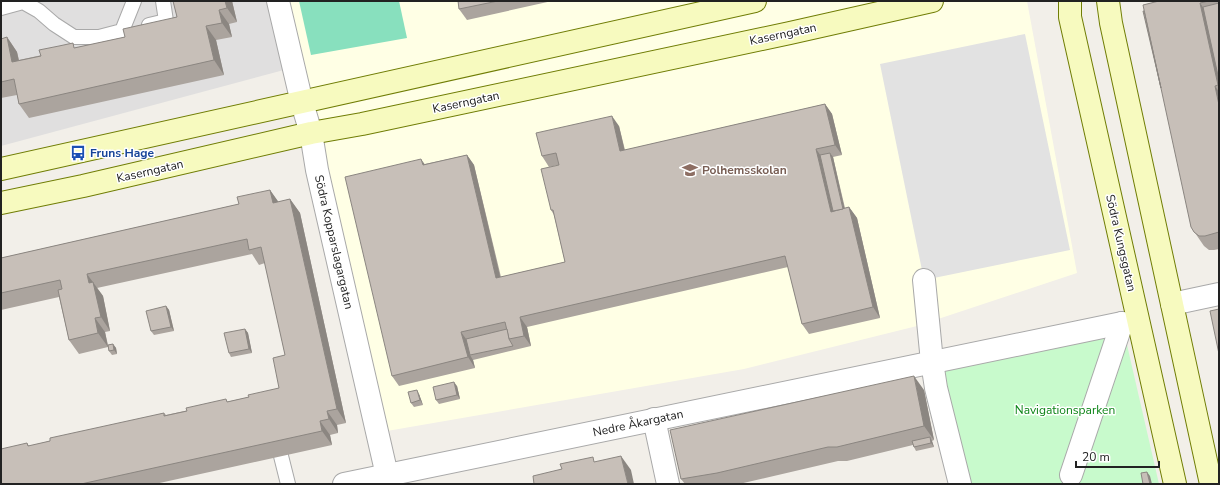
<svg xmlns="http://www.w3.org/2000/svg" width="1220" height="485" viewBox="0 0 1220 485" font-family="'Nunito Sans',sans-serif">
  <style>
    .residential { fill: #e0dfdf }
    .education { fill: #ffffe5 }
    .park { fill: #c8facc }
    .pitch { fill: #88e0be }
    .parking { fill: #e2e2e2 }
    .lines { fill: none; stroke-linecap: round; stroke-linejoin: round }
    .lane-casing { stroke: #a9a9a9; stroke-width: 16 }
    .street-casing { stroke: #a9a9a9; stroke-width: 24 }
    .secondary-casing { stroke: #707d05; stroke-width: 24 }
    .lane { stroke: #fff; stroke-width: 14 }
    .street { stroke: #fff; stroke-width: 22 }
    .secondary { stroke: #f7fabf; stroke-width: 22 }
    .wall { fill: #aba49e }
    .shaded-wall { fill: #8b8681 }
    .building { fill: #c7bfb8; stroke: #8b8681 }
    .labels { text-anchor: middle; stroke-width: 3; stroke-linejoin: round; paint-order: stroke }
    .street-label { font-size: 12px; fill: #222; stroke: #fff }
    .transit-label { font-size: 12px; font-weight: bold; fill: #164399; stroke: #fff; text-anchor: start }
    .education-label { font-size: 12px; font-weight: bold; fill: #785e54; stroke: #fff; text-anchor: start }
    .park-label { font-size: 12px; fill: #0c8416; stroke: #fff }
  </style>
  <rect width="100%" height="100%" fill="#f2efe9"/>
  <polygon class="residential" points="1,1 282,1 295,67 1,146"/>
  <polygon class="education" points="282,1 1027,1 1077,273 917,326 744,369 387,431"/>
  <polygon class="park" points="1122,323 1159,484 970,484 940,360"/>
  <polygon class="pitch" points="299,1 399,1 407,38 311,55"/>
  <polygon class="parking" points="1025,34 1070,250 924,280 880,64"/>
  <g class="lines">
    <defs>
      <g id="lane">
        <polyline points="1,8 23,2 39,11 54,24 74,37 99,37 122,31 134,1"/>
        <polyline points="149,25 166,21 163,1"/>
        <polyline points="281,456 288,484"/>
      </g>
      <g id="street">
        <polyline points="278,1 302,103 311,133 317,170 389,484"/>
        <polyline points="924,280 932,362 936,388 960,484"/>
        <polyline points="1172,304 1219,294"/>
        <polyline points="654,419 668,484"/>
        <polyline points="1071,475 1122,323"/>
        <polyline points="344,484 1122,323"/>
      </g>
      <g id="secondary">
        <polyline points="1070,1 1070,17 1175,484"/>
        <polyline points="1108,1 1111,23 1211,484"/>
        <polyline points="1,169 755,1"/>
        <polyline points="1,203 83,186 311,133 362,124 790,33 932,1"/>
      </g>
    </defs>
    <use href="#lane" class="lane-casing"/>
    <use href="#street" class="street-casing"/>
    <use href="#secondary" class="secondary-casing"/>
    <use href="#lane" class="lane"/>
    <use href="#street" class="street"/>
    <use href="#secondary" class="secondary"/>
  </g>
  <g class="wall">
    <polygon points="173,1 232,1 237,22 229,24 232,37 216,40 224,75 29,118 19,104 17,95 1,98 1,39 7,37 17,52 19,60 125,37 177,17"/>
    <polygon points="458,1 552,1 467,20 459,9"/>
    <polygon points="1155,1 1219,1 1219,249 1214,250 1209,250 1204,246 1191,227"/>
    <polygon points="825,104 832,114 842,155 833,157 845,208 849,207 857,218 880,318 809,334 802,324 788,267 527,327 531,346 473,360 475,368 399,386 392,376 425,164 467,155 474,165 501,277 565,262 554,215 551,210 559,165 558,165 549,167 542,156 619,126 625,150"/>
    <polygon points="270,190 278,202 290,199 300,213 346,423 337,425 338,433 330,435 332,445 155,484 1,484 27,443 29,446 164,413 166,415 249,397 279,388 285,355 265,263 259,265 252,254 97,288 103,296 110,331 105,332 108,345 113,344 116,348 117,354 112,355 109,351 108,347 79,354 69,340 59,297 1,310 1,258 239,204"/>
    <polygon points="166,306 169,310 174,331 154,335 151,331"/>
    <polygon points="245,329 248,333 252,353 231,357 229,353"/>
    <polygon points="457,386 460,399 439,404 436,400"/>
    <polygon points="924,390 934,440 932,441 934,447 916,451 913,445 847,461 838,461 739,484 685,484 681,479"/>
    <polygon points="419,394 423,405 414,407 411,403"/>
  </g>
  <g class="shaded-wall">
    <polygon points="225,1 232,1 237,22 227,8"/>
    <polygon points="1200,3 1210,17 1219,58 1219,86 1218,85"/>
    <polygon points="219,10 229,24 232,37 222,23"/>
    <polygon points="206,26 216,40 224,75 214,60"/>
    <polygon points="7,37 17,52 22,76 12,62"/>
    <polygon points="1215,86 1219,92 1219,105"/>
    <polygon points="825,104 832,114 842,155 835,145"/>
    <polygon points="612,116 619,126 627,161 620,151"/>
    <polygon points="816,149 823,159 837,218 831,212"/>
    <polygon points="830,153 833,157 847,220 845,216"/>
    <polygon points="467,155 474,165 503,289 496,278"/>
    <polygon points="421,159 428,169 423,165"/>
    <polygon points="270,190 280,204 273,203"/>
    <polygon points="290,199 300,213 346,423 337,409"/>
    <polygon points="849,207 857,218 880,318 873,307"/>
    <polygon points="87,274 103,296 110,331 101,317 89,283"/>
    <polygon points="166,306 169,310 174,331 171,327"/>
    <polygon points="520,317 527,327 531,346 524,336"/>
    <polygon points="95,318 105,332 108,347 98,333"/>
    <polygon points="245,329 248,333 252,353 249,349"/>
    <polygon points="461,332 469,343 470,355 473,360 475,368 468,357"/>
    <polygon points="113,344 116,348 117,354 114,350"/>
    <polygon points="914,376 924,390 934,440 924,426"/>
    <polygon points="454,382 457,386 460,399 457,395"/>
    <polygon points="417,390 419,394 423,405 420,400"/>
    <polygon points="327,411 337,425 338,433 329,419"/>
    <polygon points="320,421 330,435 332,445 322,431"/>
    <polygon points="930,437 932,441 934,447 931,443"/>
    <polygon points="621,456 631,470 634,484 628,484"/>
    <polygon points="1147,472 1150,476 1152,484 1150,484"/>
  </g>
  <g class="building">
    <polygon points="173,1 225,1 227,8 219,10 222,23 206,26 214,60 19,104 14,79 1,82 1,39 7,37 12,62 41,56 39,50 59,46 73,43 74,48 125,37 123,29 177,17"/>
    <polygon points="458,1 498,1 459,9"/>
    <polygon points="1159,1 1209,1 1200,3 1218,85 1215,86 1219,105 1219,232 1205,236 1199,236 1194,232 1191,227 1143,5"/>
    <polygon points="1219,3 1219,80 1203,7"/>
    <polygon points="1143,11 1144,11 1161,88"/>
    <polygon points="825,104 835,145 816,149 831,212 849,207 873,307 802,324 785,256 520,317 524,336 509,339 505,322 461,332 468,357 392,376 345,177 421,159 423,165 467,155 496,278 565,262 553,210 551,210 541,169 559,165 556,153 542,156 536,133 612,116 620,151"/>
    <polygon points="830,153 843,209 833,211 820,155"/>
    <polygon points="270,190 273,203 290,199 337,409 327,411 329,419 320,421 322,431 81,484 1,484 1,449 27,443 28,446 50,441 50,438 164,413 164,416 187,411 186,408 226,399 227,402 249,397 248,395 279,388 273,358 285,355 261,247 249,250 247,239 87,274 89,283 93,282 101,317 95,318 98,333 69,340 58,290 62,289 60,280 1,293 1,258 239,204 237,197"/>
    <polygon points="166,306 171,327 151,331 146,311"/>
    <polygon points="1219,309 1219,354 1210,311"/>
    <polygon points="245,329 249,349 229,353 224,333"/>
    <polygon points="507,329 509,339 513,346 470,355 466,339"/>
    <polygon points="113,344 114,350 109,351 108,345"/>
    <polygon points="914,376 924,426 837,447 828,447 717,473 681,479 670,430"/>
    <polygon points="454,382 457,395 436,400 433,387"/>
    <polygon points="417,390 420,400 411,403 408,392"/>
    <polygon points="930,437 931,443 914,447 912,441"/>
    <polygon points="621,456 628,484 534,484 533,476 562,469 560,464 593,457 594,462"/>
    <polygon points="1147,472 1150,484 1143,484 1141,473"/>
  </g>
  <defs>
    <symbol id="bus-bare" viewBox="-9 -9 18 18"><path d="M-5-6H5V4H4V6H2V4H-2V6H-4V4H-5ZM-3.5-4V0h7V-4ZM-3.5 1.2v1.5H-2V1.2ZM2 1.2v1.5H3.5V1.2Z" fill="#1a4fb4" stroke="#fff" stroke-width="2.5" paint-order="stroke"/></symbol>
    <symbol id="school-bare" viewBox="-9 -9 18 18"><path d="M0-5L7-2L0 1L-7-2ZM-4 1L0 2.5L4 1V4Q0 6-4 4Z" fill="#8d6e63" stroke="#fff" stroke-width="2.5" paint-order="stroke"/></symbol>
  </defs>
  <g fill-rule="evenodd">
    <use href="#bus-bare" x="67" y="142" width="22" height="22"/>
    <use href="#school-bare" x="679" y="159" width="22" height="22"/>
  </g>
  <g class="labels">
    <g class="street-label">
      <text transform="translate(783 34) rotate(-12)" y="4">Kaserngatan</text>
      <text transform="translate(466 102) rotate(-12)" y="4">Kaserngatan</text>
      <text transform="translate(150 171) rotate(-13)" y="4">Kaserngatan</text>
      <text transform="translate(334 242) rotate(77)" y="4">Södra Kopparslagargatan</text>
      <text transform="translate(1121 243) rotate(77)" y="4">Södra Kungsgatan</text>
      <text transform="translate(638 423) rotate(-12)" y="4">Nedre Åkargatan</text>
    </g>
    <g class="transit-label">
      <text x="90" y="157">Fruns Hage</text>
    </g>
    <g class="education-label">
      <text x="702" y="174">Polhemsskolan</text>
    </g>
    <g class="park-label">
      <text x="1065" y="414">Navigationsparken</text>
    </g>
  </g>
  <rect width="1220" height="485" fill="none" stroke="#222222" stroke-width="4"/>
  <path d="M1076 461v6h83v-6" fill="none" stroke="#222222" stroke-width="2"/>
  <text x="1082" y="461" font-size="12" fill="#222222" stroke="#ffffff" stroke-width="3" paint-order="stroke">20 m</text>
</svg>
